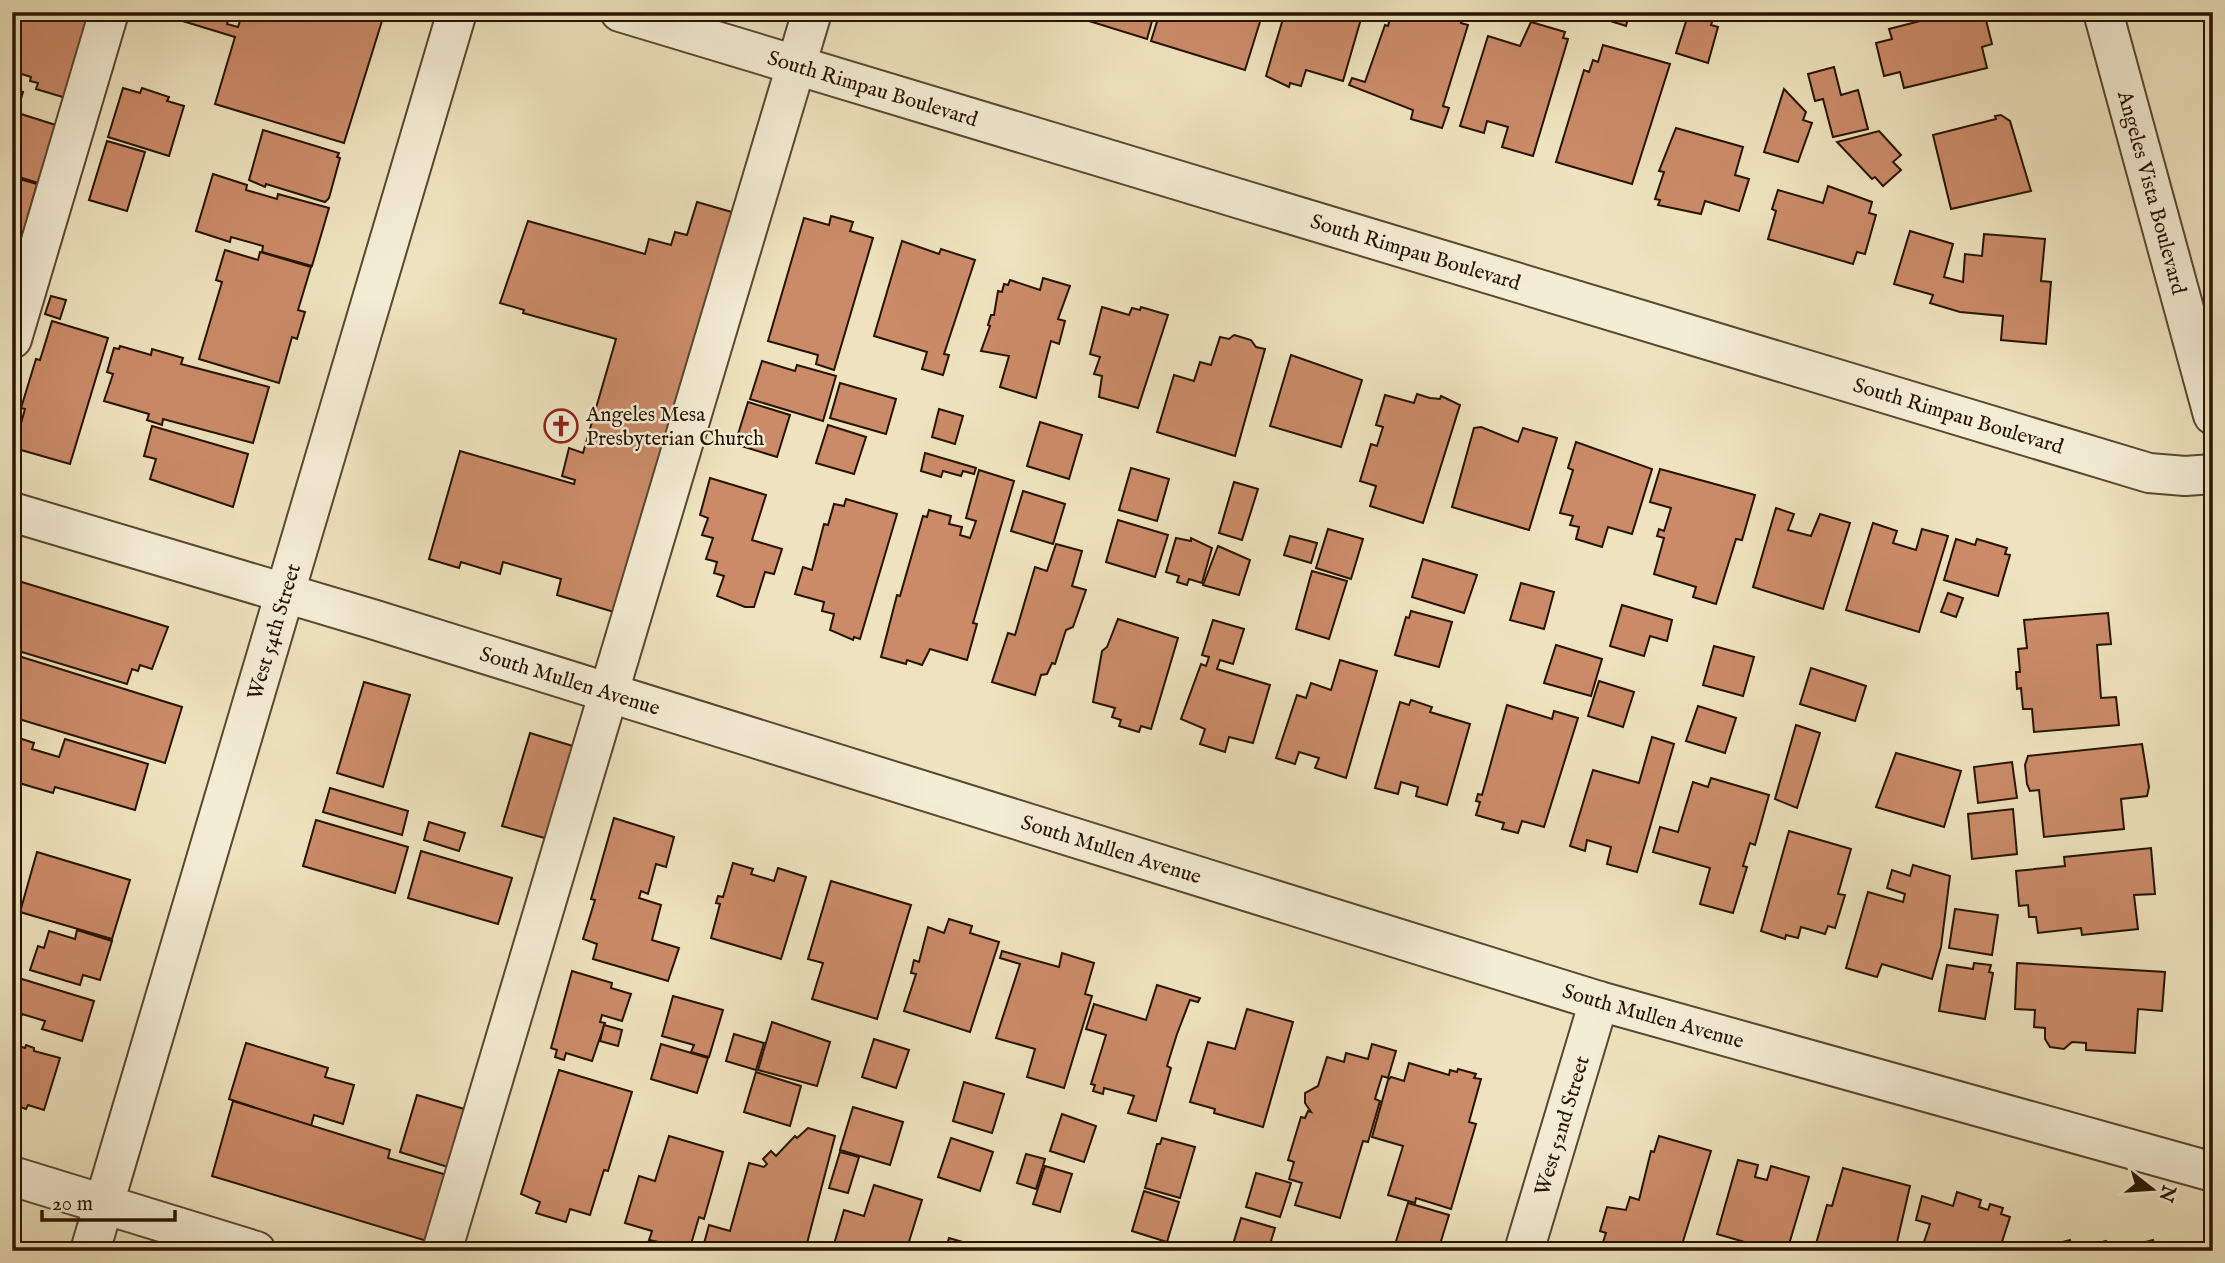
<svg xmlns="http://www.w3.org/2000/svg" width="2225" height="1263" viewBox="0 0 2225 1263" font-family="'IM FELL English',serif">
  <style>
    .building { fill: #cb8b69; stroke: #271300; stroke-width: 2 }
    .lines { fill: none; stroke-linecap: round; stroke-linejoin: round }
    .minor-casing { stroke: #594730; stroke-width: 42 }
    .minor { stroke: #f4edd5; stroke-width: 38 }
    .labels { text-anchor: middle; stroke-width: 5; stroke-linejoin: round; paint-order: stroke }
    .street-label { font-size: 21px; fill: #271300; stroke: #f4edd5 }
    .poi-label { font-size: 21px; fill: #271300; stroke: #f4edd5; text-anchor: start }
  </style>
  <rect width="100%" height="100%" fill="#eee3be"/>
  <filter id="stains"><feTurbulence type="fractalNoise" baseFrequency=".00286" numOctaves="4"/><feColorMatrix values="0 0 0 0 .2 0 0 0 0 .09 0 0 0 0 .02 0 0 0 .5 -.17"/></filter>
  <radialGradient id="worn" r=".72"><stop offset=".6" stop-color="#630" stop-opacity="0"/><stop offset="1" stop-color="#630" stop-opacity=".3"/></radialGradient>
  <g class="building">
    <polygon points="12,12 92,12 66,98 36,89 38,83 30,81 31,77 12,71"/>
    <polygon points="153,12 231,12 227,24 238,27 243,12 355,12 382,21 344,143 215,104 235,37"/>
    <polygon points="1074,12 1153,12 1152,21 1147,39 1073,16"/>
    <polygon points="1160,12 1177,15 1178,12 1263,12 1245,70 1151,41"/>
    <polygon points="1285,12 1367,12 1363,12 1343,81 1306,70 1301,86 1290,83 1289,87 1266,76"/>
    <polygon points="1392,12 1426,12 1440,17 1442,12 1465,12 1461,23 1468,25 1443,106 1449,108 1442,128 1411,119 1413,110 1349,85 1352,78 1365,82 1385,25 1388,26"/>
    <polygon points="1582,12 1630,12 1626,26"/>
    <polygon points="1689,12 1715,12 1711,25 1718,27 1708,63 1676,53"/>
    <polygon points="1955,12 1984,12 1992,44 1982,47 1987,68 1904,88 1900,72 1884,76 1876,43 1892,39 1889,29"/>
    <polygon points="1531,22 1565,32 1563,38 1568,39 1533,156 1502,147 1508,127 1487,121 1484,133 1460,126 1488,36 1520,46"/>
    <polygon points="1603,45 1670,64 1632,184 1556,162 1584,70 1589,72 1593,60 1598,62"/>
    <polygon points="1834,67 1841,95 1858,90 1868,129 1833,137 1823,99 1815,101 1808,74"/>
    <polygon points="123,88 140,93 142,88 169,97 167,101 184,106 169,156 108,137"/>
    <polygon points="12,89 23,92 12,129"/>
    <polygon points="1784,89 1806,112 1803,120 1812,123 1798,162 1764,152"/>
    <polygon points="21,114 62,127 45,185 12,175 12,142"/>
    <polygon points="2001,115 2010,121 2031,191 1951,209 1933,135 1996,119 1995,116"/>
    <polygon points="1676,128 1743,147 1735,175 1749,179 1739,211 1705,201 1701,214 1658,205 1660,200 1655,199 1664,172 1659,171"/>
    <polygon points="263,130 339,153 337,157 340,158 329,198 325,202 266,184 265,187 249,180"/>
    <polygon points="1879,131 1901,155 1893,162 1901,170 1883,186 1875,177 1872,179 1837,142"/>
    <polygon points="107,141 145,152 127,211 89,200"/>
    <polygon points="213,174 247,185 246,190 277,199 278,194 329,208 312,266 262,252 263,246 231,237 230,242 196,231"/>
    <polygon points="12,177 37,184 23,234 12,231"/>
    <polygon points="1828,186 1872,202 1869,213 1876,215 1865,254 1857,252 1853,264 1768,239 1776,211 1772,209 1778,190 1823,203"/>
    <polygon points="697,202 749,217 614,612 557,595 561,579 503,562 500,574 461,562 459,568 429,559 460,451 574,484 575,480 562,476 569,448 583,453 616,339 523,313 524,310 500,303 528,221 645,254 649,239 671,245 675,232 687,235"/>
    <polygon points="831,216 853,222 850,231 873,238 834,370 816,364 818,355 768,341 804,218 829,225"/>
    <polygon points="1910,231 1953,244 1944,277 1963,282 1965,254 1982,256 1984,234 2045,239 2041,281 2051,282 2046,344 2001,340 2003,316 1960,312 1930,303 1933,295 1894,284"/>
    <polygon points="902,241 939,254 941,249 975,260 944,354 949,355 943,375 922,369 927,352 874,336"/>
    <polygon points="225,250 258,260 260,252 311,267 298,310 305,312 297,339 292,337 279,383 199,359 222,282 216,280"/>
    <polygon points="1043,278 1070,286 1058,319 1065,321 1059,344 1051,341 1036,398 1000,387 1009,356 981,351 990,326 988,325 991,315 994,315 998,291 1002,292 1004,284 1008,285 1010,280 1040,290"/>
    <polygon points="51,296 66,300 60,319 45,314"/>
    <polygon points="1102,307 1129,315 1132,308 1140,310 1141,307 1168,315 1138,408 1099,397 1102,376 1094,374 1100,357 1090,354"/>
    <polygon points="52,321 108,338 70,464 14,448 25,409 21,408 36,359 40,360"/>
    <polygon points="1234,335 1251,340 1256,347 1265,349 1235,456 1157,432 1174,375 1194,381 1200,362 1211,365 1220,337 1229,339"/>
    <polygon points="120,346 151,355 152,349 183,358 181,364 269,387 253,443 163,419 162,425 147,420 149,414 104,401 113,374 107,372 114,348 119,349"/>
    <polygon points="1291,355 1362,380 1341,447 1270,426"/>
    <polygon points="762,361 795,371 797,365 836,376 823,421 750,399"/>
    <polygon points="840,383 896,399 886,434 830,418"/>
    <polygon points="1417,394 1430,398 1440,399 1441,396 1460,405 1423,523 1370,506 1376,486 1360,481 1371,444 1377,446 1383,427 1376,425 1385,395 1414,403"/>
    <polygon points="748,402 790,415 777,457 735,444"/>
    <polygon points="939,409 963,416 955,444 932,437"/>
    <polygon points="1040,422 1082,435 1069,479 1027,466"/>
    <polygon points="828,425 866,437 854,474 816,463"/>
    <polygon points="152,426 248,454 233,507 150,479 156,459 144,456"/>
    <polygon points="1481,427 1518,442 1523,428 1557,438 1529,530 1452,507 1474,428"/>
    <polygon points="1576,442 1652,469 1632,534 1608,527 1602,547 1576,539 1579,527 1570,525 1573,516 1560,513 1573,470 1568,468"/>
    <polygon points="925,453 976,468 974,474 963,471 961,476 943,471 941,477 921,471"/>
    <polygon points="1131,468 1169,479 1157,521 1119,510"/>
    <polygon points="1660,469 1755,495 1742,540 1736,539 1716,604 1693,597 1696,587 1654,574 1664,538 1657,536 1659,529 1664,531 1671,508 1650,502"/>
    <polygon points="979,470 1014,481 973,623 977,624 967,660 930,649 922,665 907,660 906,664 881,657 897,595 900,596 923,516 927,517 929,510 951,516 949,524 962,527 960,535 970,538 976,521 966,518"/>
    <polygon points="710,478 766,495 752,540 782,549 774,574 765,572 754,607 745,607 717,596 724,576 714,573 717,562 706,559 713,538 702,535 708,518 700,515"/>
    <polygon points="1234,482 1258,489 1242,540 1219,533"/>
    <polygon points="1023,491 1065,504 1053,544 1011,531"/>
    <polygon points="846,499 897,514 860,639 854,637 853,640 830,630 834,614 822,611 824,602 795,594 803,567 812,570 824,524 828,525 834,504 844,506"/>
    <polygon points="1776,508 1794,514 1788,530 1811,536 1820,514 1850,523 1823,609 1753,587"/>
    <polygon points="1118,520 1168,535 1155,577 1106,562"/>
    <polygon points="1873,523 1897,531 1893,543 1916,550 1922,529 1948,536 1919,632 1846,610"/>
    <polygon points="1328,529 1363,539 1351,579 1316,568"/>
    <polygon points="1290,536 1317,543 1311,563 1284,555"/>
    <polygon points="1176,538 1191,541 1191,538 1212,548 1202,583 1189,579 1187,585 1177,582 1179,576 1166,572"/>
    <polygon points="1956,539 1975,545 1977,539 2007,548 2005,554 2010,555 1998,596 1944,580"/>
    <polygon points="1056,544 1082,551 1072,586 1086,590 1073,627 1066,630 1055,664 1052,663 1047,674 1041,675 1035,695 992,682 1008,633 1015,635 1035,567 1047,571"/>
    <polygon points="1218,546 1250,560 1239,595 1203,585"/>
    <polygon points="1423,559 1477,575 1464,613 1412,597"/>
    <polygon points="1312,571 1347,581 1329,639 1296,629"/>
    <polygon points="12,579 168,627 152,669 140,665 138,671 132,669 127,684 12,649"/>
    <polygon points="1521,583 1554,592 1544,629 1510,620"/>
    <polygon points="1948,593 1963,598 1956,617 1941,612"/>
    <polygon points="1622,605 1672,620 1667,641 1650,636 1644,656 1610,646"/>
    <polygon points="1411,611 1452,622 1439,667 1395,655 1406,617 1409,618"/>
    <polygon points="2108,613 2111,644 2097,645 2101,698 2116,697 2119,725 2034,732 2032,709 2023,709 2021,688 2017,689 2016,672 2020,672 2018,649 2027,648 2024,620"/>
    <polygon points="1118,619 1178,638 1151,729 1141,726 1139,732 1119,726 1121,720 1112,717 1115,708 1093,702 1102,651 1107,647"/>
    <polygon points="1213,620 1244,629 1233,664 1220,660 1217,669 1270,685 1253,743 1229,737 1225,752 1200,744 1205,729 1181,719 1201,664 1206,666 1209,657 1202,655"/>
    <polygon points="1556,645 1602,659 1591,696 1544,683"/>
    <polygon points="1714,646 1754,657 1743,696 1703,685"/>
    <polygon points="12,654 182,707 165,763 12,717"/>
    <polygon points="1340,660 1377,671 1346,778 1315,768 1319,758 1299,752 1295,764 1276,758 1297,695 1306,698 1311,683 1331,690"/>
    <polygon points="1811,668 1866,686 1855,721 1800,704"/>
    <polygon points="1599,681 1634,692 1623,727 1588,716"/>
    <polygon points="364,682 410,695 383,787 337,773"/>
    <polygon points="1411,700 1432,707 1430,712 1470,724 1447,805 1416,796 1418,787 1401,782 1398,794 1375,788 1400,702 1409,705"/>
    <polygon points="1507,705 1552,719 1554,711 1578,718 1544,827 1522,821 1518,833 1502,829 1504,823 1476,815 1480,802 1476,801 1478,794 1482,795"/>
    <polygon points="1698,706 1736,718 1725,753 1686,741"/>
    <polygon points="1796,725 1820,733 1797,808 1775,799"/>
    <polygon points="530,733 576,747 548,839 502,826"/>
    <polygon points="1652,737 1674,744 1637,872 1607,864 1611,847 1587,840 1585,851 1570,846 1593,770 1639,783"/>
    <polygon points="19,738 34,743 32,749 59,757 65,739 148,764 135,810 55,787 53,793 12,781 12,743 17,744"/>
    <polygon points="2142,744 2149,787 2147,796 2121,799 2124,829 2044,837 2039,790 2030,791 2027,784 2025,765 2028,756"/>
    <polygon points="1896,753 1961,771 1944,827 1876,807"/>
    <polygon points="2012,762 2017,798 1978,803 1974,767"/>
    <polygon points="1711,778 1769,795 1755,845 1750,843 1743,866 1747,867 1733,913 1700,904 1710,868 1653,852 1660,827 1678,832 1693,782 1708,787"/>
    <polygon points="330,788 408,811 402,835 323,812"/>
    <polygon points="2013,809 2017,854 1972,859 1968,814"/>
    <polygon points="614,818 674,837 666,867 656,864 648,894 641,891 639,898 661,905 652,940 679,948 668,981 593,959 597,944 583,939 595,900 591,899"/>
    <polygon points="316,820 408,847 395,893 303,866"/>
    <polygon points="429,822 465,833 459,851 424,840"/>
    <polygon points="1789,831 1851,849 1838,894 1845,895 1835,928 1828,926 1825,934 1801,927 1798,938 1786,935 1785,939 1761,931"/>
    <polygon points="2151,848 2155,894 2134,895 2138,929 2082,935 2081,928 2038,933 2036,917 2029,917 2028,905 2019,906 2016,871 2065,866 2064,857"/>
    <polygon points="421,851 512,878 498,924 408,898"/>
    <polygon points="37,852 130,880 112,939 20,912"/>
    <polygon points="733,863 753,869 751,874 774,881 778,868 806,877 781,959 711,938 720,904 716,903 718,896 723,897"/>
    <polygon points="1913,865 1950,876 1941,947 1932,979 1882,964 1877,977 1846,968 1868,892 1903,902 1905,894 1887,888 1892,870 1910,876"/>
    <polygon points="831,881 911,905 877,1019 812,999 823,963 808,959"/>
    <polygon points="1955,909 1998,915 1992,955 1949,948"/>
    <polygon points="949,919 972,926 970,933 999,942 970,1032 904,1011 916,974 911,973 914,960 919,962 928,927 944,933"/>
    <polygon points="77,930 112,941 100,980 83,975 80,985 30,970 38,946 44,948 49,931 75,939"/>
    <polygon points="1002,951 1059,967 1062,953 1094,963 1085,994 1092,996 1064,1088 1027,1077 1035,1049 996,1038 1020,964 1000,958"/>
    <polygon points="1974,963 1991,965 1989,972 1993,973 1985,1019 1939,1011 1947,965 1973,969"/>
    <polygon points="2017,963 2165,972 2162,1011 2138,1009 2135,1053 2086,1050 2086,1043 2072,1042 2064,1049 2050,1047 2045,1039 2045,1028 2034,1027 2035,1010 2015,1009"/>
    <polygon points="572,971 612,983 611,988 631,994 622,1021 602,1015 600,1022 605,1023 592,1061 566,1053 564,1060 555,1057 557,1050 551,1048"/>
    <polygon points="12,976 94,1001 82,1041 42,1029 45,1021 22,1014 19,1022 12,1020"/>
    <polygon points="1157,985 1200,998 1198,1002 1190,1000 1177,1034 1167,1066 1171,1068 1156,1121 1128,1113 1134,1096 1104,1088 1103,1094 1093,1091 1095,1085 1091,1084 1106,1035 1086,1029 1094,1004 1146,1020"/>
    <polygon points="673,996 723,1010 709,1057 691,1052 694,1045 662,1036"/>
    <polygon points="1247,1009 1293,1022 1263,1127 1214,1113 1215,1109 1190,1102 1208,1042 1235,1049"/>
    <polygon points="772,1022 830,1042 817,1086 758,1070"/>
    <polygon points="604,1025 622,1030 618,1046 600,1041"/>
    <polygon points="734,1034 764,1043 756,1070 726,1061"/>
    <polygon points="874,1039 909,1050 896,1088 862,1077"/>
    <polygon points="246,1043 328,1068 325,1077 354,1085 343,1124 314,1115 311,1126 229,1099"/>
    <polygon points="12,1044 25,1048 26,1045 34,1048 34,1051 60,1058 44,1110 28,1105 26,1109 14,1105"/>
    <polygon points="661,1044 708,1058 697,1093 651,1079"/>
    <polygon points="1372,1044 1396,1051 1388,1078 1382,1076 1375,1099 1380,1101 1368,1142 1363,1141 1340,1218 1295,1205 1302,1183 1289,1179 1294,1162 1288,1160 1301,1117 1305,1118 1308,1111 1311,1112 1305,1103 1305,1093 1318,1086 1327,1057 1344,1062 1346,1053 1368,1059"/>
    <polygon points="1409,1063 1449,1075 1450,1070 1457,1072 1458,1069 1476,1074 1474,1078 1481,1079 1469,1122 1476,1124 1451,1209 1416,1198 1415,1203 1388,1195 1403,1146 1372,1137 1388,1080 1391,1077 1404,1081"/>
    <polygon points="559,1070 632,1092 608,1171 604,1170 590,1215 570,1209 566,1222 536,1213 540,1202 521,1194"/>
    <polygon points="756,1072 801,1086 790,1126 744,1112"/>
    <polygon points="964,1082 1004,1094 992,1133 953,1121"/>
    <polygon points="417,1095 471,1111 454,1169 400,1152"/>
    <polygon points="233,1101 390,1150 388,1158 447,1175 427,1241 212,1176"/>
    <polygon points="853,1107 903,1122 890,1165 840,1150"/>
    <polygon points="1062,1114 1096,1126 1084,1162 1050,1151"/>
    <polygon points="808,1128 835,1136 805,1251 702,1251 709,1225 730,1231 749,1163 764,1167 767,1164 763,1159 771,1151 776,1156 795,1136 797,1138"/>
    <polygon points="669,1136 723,1152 704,1219 699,1217 689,1251 658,1248 659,1242 649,1240 652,1231 625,1223 639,1176 655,1181"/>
    <polygon points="1659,1136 1711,1151 1680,1251 1600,1251 1606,1233 1600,1231 1607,1207 1626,1210 1630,1197 1639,1200 1651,1151 1654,1152"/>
    <polygon points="951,1138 993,1152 980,1191 938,1177"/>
    <polygon points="1162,1138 1195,1147 1180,1198 1145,1188 1157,1144 1160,1144"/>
    <polygon points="840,1152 859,1157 848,1193 829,1188"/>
    <polygon points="1026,1154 1045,1159 1036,1189 1017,1183"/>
    <polygon points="1738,1160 1758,1165 1755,1177 1767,1180 1771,1166 1809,1177 1787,1251 1754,1251 1755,1245 1717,1234"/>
    <polygon points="1045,1166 1072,1174 1060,1212 1033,1204"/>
    <polygon points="1843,1168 1910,1186 1895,1251 1814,1251 1827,1205 1832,1206"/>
    <polygon points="1256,1173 1291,1183 1280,1217 1246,1207"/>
    <polygon points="874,1185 922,1200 907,1248 903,1251 832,1251 844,1210 864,1216"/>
    <polygon points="1144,1191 1179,1202 1167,1242 1132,1231"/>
    <polygon points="1957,1192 1981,1200 1979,1207 1988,1210 1990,1204 2003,1208 2001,1214 2010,1217 1999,1251 1921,1251 1930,1224 1916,1220 1922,1196 1953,1206"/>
    <polygon points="1408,1203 1449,1215 1438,1251 1393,1251"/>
    <polygon points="1241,1218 1275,1228 1268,1251 1231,1251"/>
    <polygon points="949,1238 993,1251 945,1251"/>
    <polygon points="2070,1240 2073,1250 2106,1241 2109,1251 2041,1251 2041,1248"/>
    <polygon points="2153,1240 2156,1251 2112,1251"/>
  </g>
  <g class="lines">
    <defs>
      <g id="minor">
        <path id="s1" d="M620 12 2149 473 2185 476 2213 474"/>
        <path id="s2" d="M2103 12 2213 415"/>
        <polyline points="12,339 109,12"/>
        <path id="s3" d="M12 512 372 619 1599 1001 2213 1172"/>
        <polyline points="12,1176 256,1251"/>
        <path id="s4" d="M90 1251 457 12"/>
        <polyline points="442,1251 812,12"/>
        <path id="s5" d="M1524 1251 1599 1001"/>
      </g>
    </defs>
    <use href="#minor" class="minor-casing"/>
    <use href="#minor" class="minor"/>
  </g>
  <defs>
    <symbol id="church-ring" viewBox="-11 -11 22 22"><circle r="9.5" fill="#f4edd5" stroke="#8f2418" stroke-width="1.5"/><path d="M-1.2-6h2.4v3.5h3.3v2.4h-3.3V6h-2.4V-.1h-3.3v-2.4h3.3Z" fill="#8f2418"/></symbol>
  </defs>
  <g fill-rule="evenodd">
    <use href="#church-ring" x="542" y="407" width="38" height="38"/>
  </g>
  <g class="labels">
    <g class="street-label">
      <text dy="7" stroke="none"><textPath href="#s1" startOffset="264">South Rimpau Boulevard</textPath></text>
      <text dy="7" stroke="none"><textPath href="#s2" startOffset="187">Angeles Vista Boulevard</textPath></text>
      <text dy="7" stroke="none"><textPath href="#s1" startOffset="831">South Rimpau Boulevard</textPath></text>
      <text dy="7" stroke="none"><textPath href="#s1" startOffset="1398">South Rimpau Boulevard</textPath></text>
      <text dy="7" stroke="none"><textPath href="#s4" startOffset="646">West 54th Street</textPath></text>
      <text dy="7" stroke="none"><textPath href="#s3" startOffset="583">South Mullen Avenue</textPath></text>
      <text dy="7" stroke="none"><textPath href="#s3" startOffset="1150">South Mullen Avenue</textPath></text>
      <text dy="7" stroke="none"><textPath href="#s3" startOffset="1717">South Mullen Avenue</textPath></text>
      <text dy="7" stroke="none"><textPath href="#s5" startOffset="131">West 52nd Street</textPath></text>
    </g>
    <g class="poi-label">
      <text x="586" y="421">Angeles Mesa<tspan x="586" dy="24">Presbyterian Church</tspan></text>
    </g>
  </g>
  <rect width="2225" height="1263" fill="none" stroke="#eee3be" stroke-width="42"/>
  <rect x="14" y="14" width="2197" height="1235" fill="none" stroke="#271300" stroke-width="3.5"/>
  <rect x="21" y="21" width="2183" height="1221" fill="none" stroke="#271300" stroke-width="2"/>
  <g transform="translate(2152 1189) rotate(107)" stroke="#f4edd5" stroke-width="5" paint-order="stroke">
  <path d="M0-5L12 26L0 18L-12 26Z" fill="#271300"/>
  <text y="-10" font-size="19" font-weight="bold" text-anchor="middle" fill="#271300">N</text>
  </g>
  <path d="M42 1210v10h133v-10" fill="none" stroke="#271300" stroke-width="3.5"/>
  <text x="52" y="1210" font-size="21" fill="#271300" stroke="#f4edd5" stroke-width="5" paint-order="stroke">20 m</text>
  <rect width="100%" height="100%" filter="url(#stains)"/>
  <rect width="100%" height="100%" fill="url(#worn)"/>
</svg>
